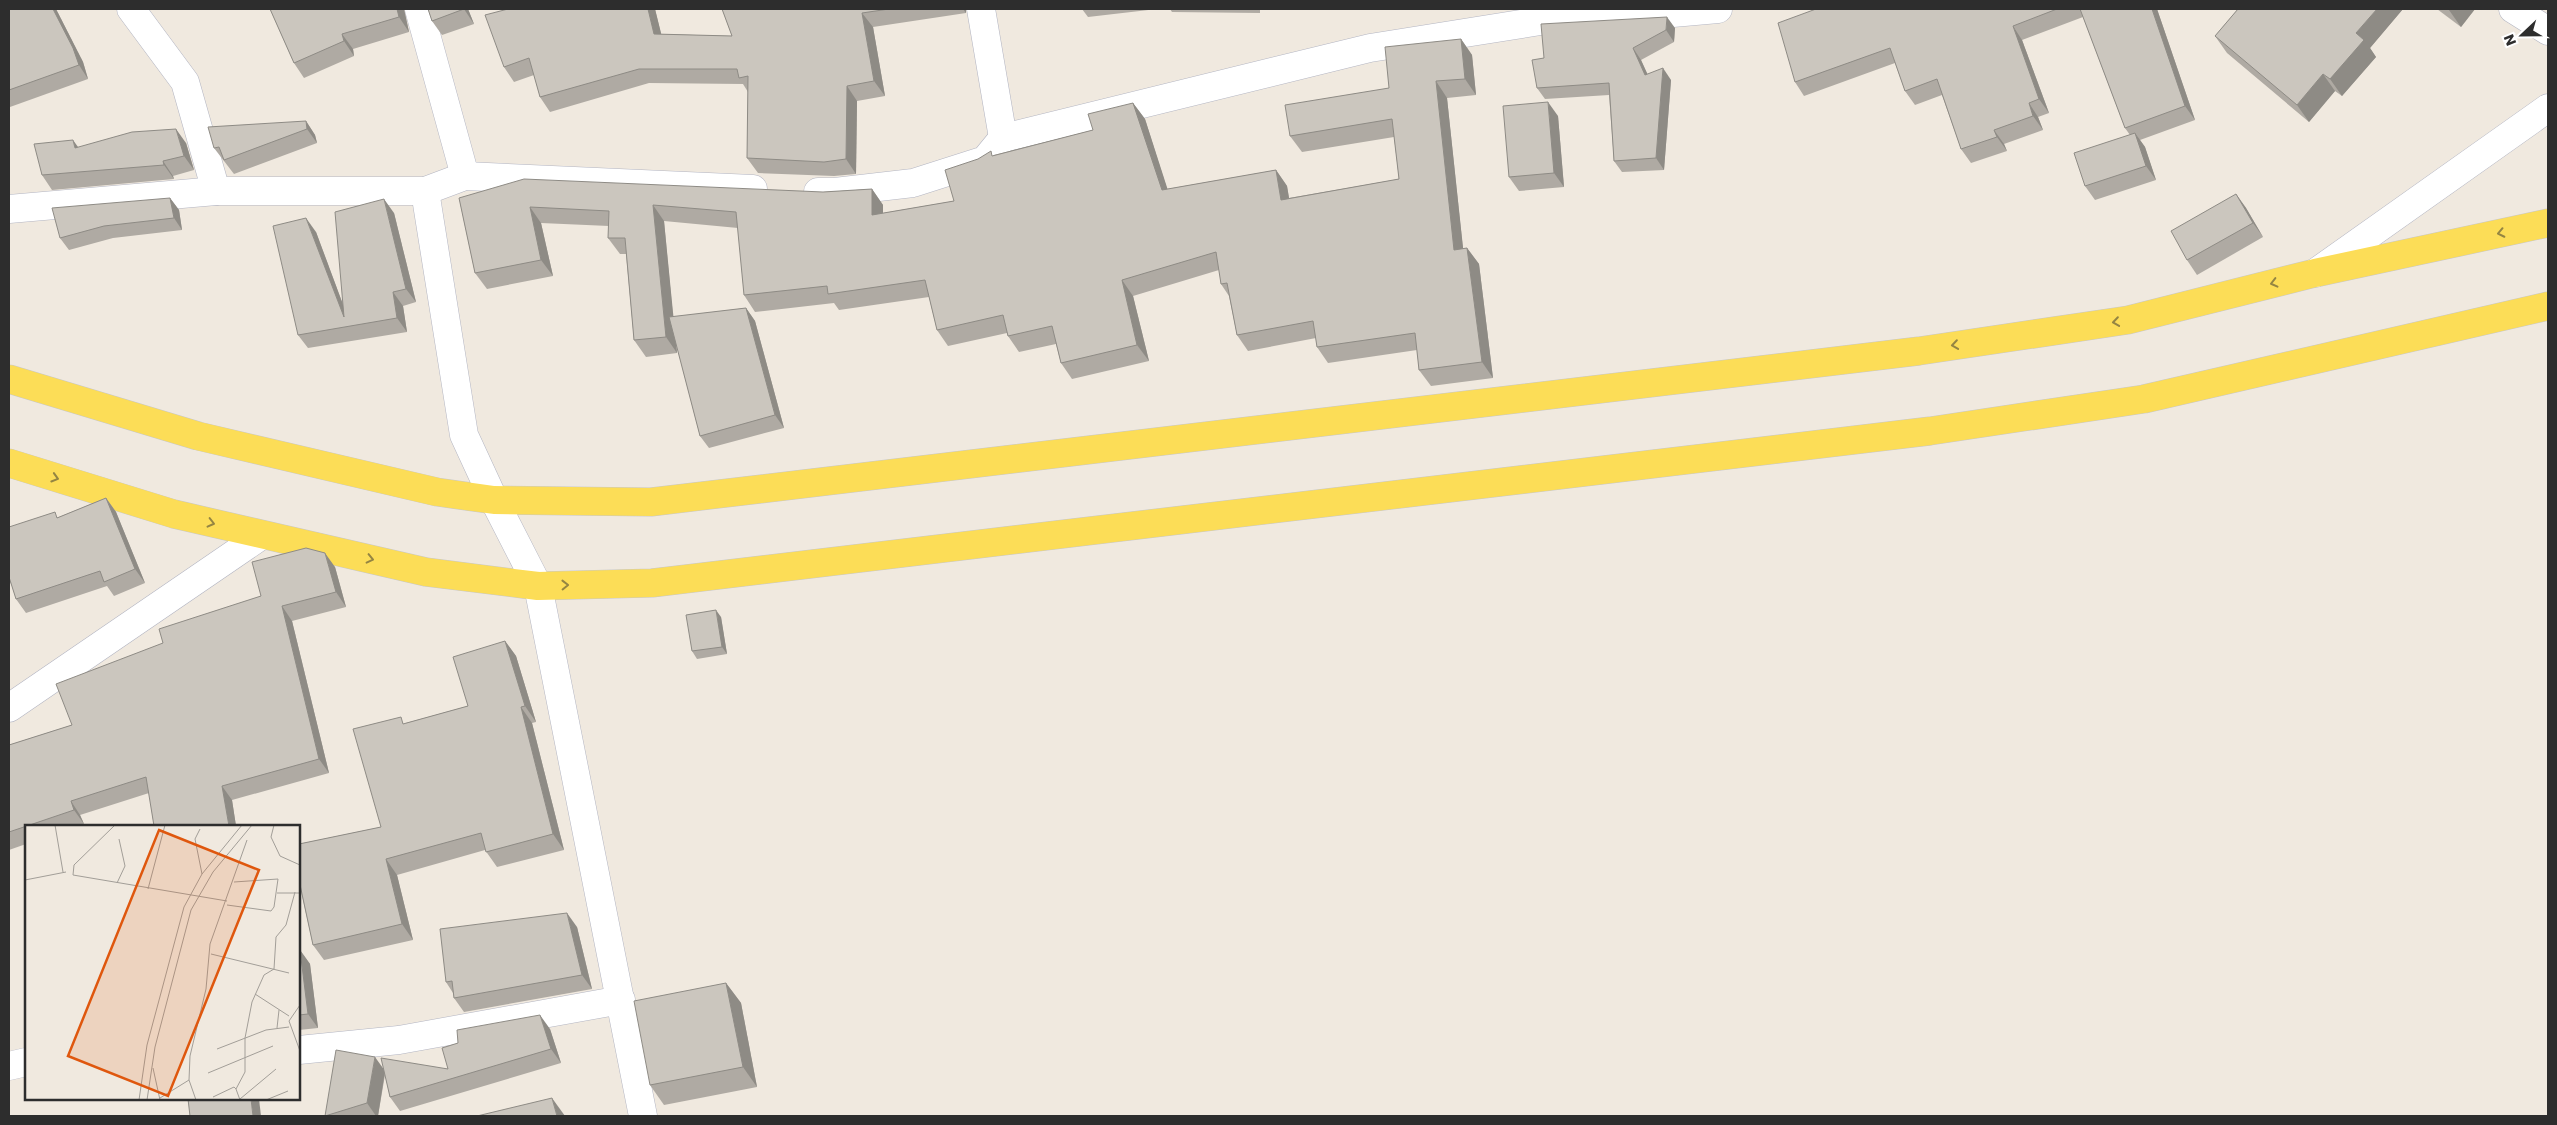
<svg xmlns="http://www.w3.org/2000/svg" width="2557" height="1125" viewBox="0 0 2557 1125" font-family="Poppins,sans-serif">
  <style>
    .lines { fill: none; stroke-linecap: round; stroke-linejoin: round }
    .minor-casing { stroke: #b3b5c2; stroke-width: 29 }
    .major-casing { stroke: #c8c8c8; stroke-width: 29 }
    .minor { stroke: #fff; stroke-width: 28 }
    .major { stroke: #fcdd57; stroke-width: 28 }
    .wall { fill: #afaaa3 }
    .shaded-wall { fill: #8e8b85 }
    .building { fill: #cbc6be; stroke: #8e8b85 }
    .oneway { stroke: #948542 }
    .inset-road { fill: none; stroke: #a29e98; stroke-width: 1 }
    .view { fill: #df570e; fill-opacity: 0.15; stroke: #df570e; stroke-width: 2.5 }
    .inset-edge { fill: none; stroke: #2d2d2d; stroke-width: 2.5 }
  </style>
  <rect width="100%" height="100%" fill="#f0e9df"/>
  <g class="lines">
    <defs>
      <g id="minor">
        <polyline points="131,9 185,82 216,191"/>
        <polyline points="419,9 465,176"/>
        <polyline points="981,9 1003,138"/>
        <polyline points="2513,9 2548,31"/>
        <polyline points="425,191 464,435 494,500 538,586 643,1116"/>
        <polyline points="818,192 835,192 913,183 985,160 1003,138 1370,48 1559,18 1650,15 1718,9"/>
        <polyline points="9,209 216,191 425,191 465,176 753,189"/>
        <polyline points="2315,273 2548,108"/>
        <polyline points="9,708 262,535"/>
        <polyline points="299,1050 399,1040 621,1000"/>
        <polyline points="9,1066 26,1062"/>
      </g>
      <g id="major">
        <polyline points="9,379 198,436 437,492 494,500 651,502 1919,351 2128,320 2315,273 2548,223"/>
        <polyline points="9,463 174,514 426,572 538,586 652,583 1930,431 2144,399 2548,306"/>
      </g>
    </defs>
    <use href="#minor" class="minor-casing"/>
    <use href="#major" class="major-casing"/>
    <use href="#minor" class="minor"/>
    <use href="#major" class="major"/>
  </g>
  <g class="wall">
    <polygon points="9,9 56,9 83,62 88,79 10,107 9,106"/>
    <polygon points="270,9 404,9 409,32 353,49 354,56 304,78 294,63"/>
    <polygon points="428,9 468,9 474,24 442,35 432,21"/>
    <polygon points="508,9 655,9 661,34 732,36 722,9 966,9 966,13 873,27 885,96 857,101 856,174 834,176 758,173 747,158 748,92 743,84 649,83 550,112 540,97 534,75 514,82 504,67"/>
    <polygon points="1082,9 1157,9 1088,17"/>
    <polygon points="1170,9 1260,9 1260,13 1172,12"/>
    <polygon points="1816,9 2157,9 2195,120 2140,140 2145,147 2156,180 2095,200 2085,186 2130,135 2125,128 2083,17 2022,40 2049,113 2038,117 2043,130 2004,144 2007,151 1971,163 1961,149 1942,95 1915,105 1905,91 1895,63 1804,96 1795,82"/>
    <polygon points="2238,9 2403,9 2370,48 2376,57 2342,96 2335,91 2309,122 2227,53 2215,36"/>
    <polygon points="2437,9 2475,9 2461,27"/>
    <polygon points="1675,28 1674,42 1641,60 1647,74 1671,80 1664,170 1622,172 1614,161 1609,95 1545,99 1537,88 1544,58"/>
    <polygon points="1461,39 1472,55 1476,95 1447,98 1463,249 1467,248 1479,264 1493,378 1431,386 1419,370 1417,350 1328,363 1317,347 1316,338 1248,351 1237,335 1229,296 1221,284 1219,270 1133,296 1149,361 1072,379 1061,363 1056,344 1019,352 1008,336 1007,333 948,346 937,330 929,297 839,310 834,303 755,312 744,295 738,228 664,221 673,317 746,308 755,321 784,428 709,448 700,436 676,343 677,353 646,357 634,340 626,254 620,254 608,238 609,226 541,223 553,276 487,289 475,273 459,198 823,192 872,189 883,205 883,213 954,201 994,155 1093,130 1133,103 1145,119 1167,189 1276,170 1287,186 1289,198 1399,179 1394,137 1302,152 1290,136 1389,88"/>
    <polygon points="1558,116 1564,187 1519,191 1509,177"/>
    <polygon points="306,121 315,135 317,143 234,174 214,148"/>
    <polygon points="186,143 194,170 173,176 174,179 52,190 42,175 78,147"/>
    <polygon points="2236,194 2246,208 2263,237 2197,275 2187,260"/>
    <polygon points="170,198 179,210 182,230 113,238 69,250 60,238"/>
    <polygon points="394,213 416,302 403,306 407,332 308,348 298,335 316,232 342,302"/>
    <polygon points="106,498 116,512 145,583 114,596 107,586 26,613 16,599 11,583 9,584 9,527 59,517"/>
    <polygon points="335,567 346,607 292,621 329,773 232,800 236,826 154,826 149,793 80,815 84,824 77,826 26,826 26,844 9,850 9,745 72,725 163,643 261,596"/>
    <polygon points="721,617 727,654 697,659 692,651"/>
    <polygon points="505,641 516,656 536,722 532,723 564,850 497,867 485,850 397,875 413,940 324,960 313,945 301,891 299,891 299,844 381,827 406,723 468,706"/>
    <polygon points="577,927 592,989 464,1012 454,998 453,993 446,982"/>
    <polygon points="299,950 300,950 310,964 318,1028 299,1030"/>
    <polygon points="726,983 741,1003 757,1087 664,1105 650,1085"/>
    <polygon points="550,1029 561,1063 400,1111 390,1097 385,1075 378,1116 325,1116 383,1068 448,1069"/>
  </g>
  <g class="shaded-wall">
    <polygon points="53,9 56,9 83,62 88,79 79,65"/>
    <polygon points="397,9 404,9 409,32 399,17"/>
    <polygon points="464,9 468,9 474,24"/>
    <polygon points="648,9 655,9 665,49 654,34"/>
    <polygon points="963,9 966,9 966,13"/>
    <polygon points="2152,9 2157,9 2195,120 2185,106"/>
    <polygon points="2377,9 2403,9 2370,48 2376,57 2342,96 2330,79 2356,33"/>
    <polygon points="2450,9 2475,9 2461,27 2449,10"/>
    <polygon points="862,13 873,27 885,96 874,81"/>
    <polygon points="1667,17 1675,28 1674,42 1666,30"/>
    <polygon points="2013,26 2022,40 2049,113 2039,99"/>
    <polygon points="342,34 353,49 354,56 344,41"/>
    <polygon points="1461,39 1472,55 1476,95 1465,79"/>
    <polygon points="1633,48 1641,60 1653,86 1645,75"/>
    <polygon points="1663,68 1671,80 1664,170 1656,158"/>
    <polygon points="2323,74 2335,91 2309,122 2297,105"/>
    <polygon points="1436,81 1447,98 1465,266 1454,250"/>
    <polygon points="847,86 857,101 856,174 846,159"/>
    <polygon points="1548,102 1558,116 1564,187 1554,173"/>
    <polygon points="1133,103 1145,119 1173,206 1162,190"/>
    <polygon points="2029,103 2038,117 2043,130 2033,116"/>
    <polygon points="306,121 315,135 317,143 307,129"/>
    <polygon points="176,129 186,143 194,170 184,156"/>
    <polygon points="1994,130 2004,144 2007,151 1997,137"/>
    <polygon points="2135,133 2145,147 2156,180 2146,166"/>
    <polygon points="73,140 83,154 75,148"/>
    <polygon points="163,161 173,176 174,179 164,165"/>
    <polygon points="1276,170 1287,186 1292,216 1281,200"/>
    <polygon points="872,189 883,205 883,231 872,215"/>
    <polygon points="2236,194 2246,208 2263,237 2253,223"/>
    <polygon points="170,198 179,210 182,230 174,218"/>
    <polygon points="384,199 394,213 416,302 406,289"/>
    <polygon points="653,205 664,221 677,353 666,337"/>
    <polygon points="530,207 541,223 553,276 541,260"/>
    <polygon points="306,218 316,232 351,326 344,317"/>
    <polygon points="1467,248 1479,264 1493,378 1482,362"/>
    <polygon points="1122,280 1133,296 1149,361 1137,345"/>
    <polygon points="393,292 403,306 407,332 397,318"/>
    <polygon points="746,308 755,321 784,428 775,415"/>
    <polygon points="106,498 116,512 145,583 135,569"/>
    <polygon points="325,553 335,567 346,607 336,592"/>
    <polygon points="282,606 292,621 329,773 319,759"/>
    <polygon points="716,610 721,617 727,654 722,647"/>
    <polygon points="505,641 516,656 536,722 525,706"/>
    <polygon points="521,707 532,723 564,850 553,834"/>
    <polygon points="222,786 232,800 236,826 229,826"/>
    <polygon points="71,801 80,815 84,824 74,810"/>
    <polygon points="386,859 397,875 413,940 402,924"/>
    <polygon points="567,913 577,927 592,989 582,975"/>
    <polygon points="300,950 310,964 318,1028 308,1014"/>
    <polygon points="726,983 741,1003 757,1087 743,1067"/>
    <polygon points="540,1015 550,1029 561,1063 551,1049"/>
    <polygon points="375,1057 385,1071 378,1116 376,1116 367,1103"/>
    <polygon points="552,1098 565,1116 557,1116"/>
    <polygon points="251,1099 259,1099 261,1116 253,1116"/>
  </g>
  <g class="building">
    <polygon points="9,9 53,9 73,48 79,65 9,90"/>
    <polygon points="270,9 397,9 399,17 342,34 344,41 294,63"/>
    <polygon points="428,9 464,9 432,21"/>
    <polygon points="508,9 648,9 654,34 732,36 722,9 889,9 862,13 874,81 847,86 846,159 824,162 747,158 748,76 739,78 737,69 639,69 540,97 529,58 504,67 485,15"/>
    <polygon points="1816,9 2057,9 2013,26 2039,99 2029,103 2033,116 1994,130 1997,137 1961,149 1937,79 1905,91 1890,48 1795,82 1778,23"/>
    <polygon points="2080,9 2152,9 2185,106 2125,128"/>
    <polygon points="2238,9 2377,9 2356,33 2364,40 2330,79 2323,74 2297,105 2215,36"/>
    <polygon points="1667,17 1666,30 1633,48 1645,75 1663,68 1656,158 1614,161 1609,83 1537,88 1532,60 1544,58 1541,24"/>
    <polygon points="1461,39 1465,79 1436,81 1454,250 1467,248 1482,362 1419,370 1415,333 1317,347 1313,321 1237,335 1227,283 1221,284 1216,252 1122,280 1137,345 1061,363 1052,326 1008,336 1003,315 937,330 925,280 828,294 827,286 744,295 736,212 653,205 666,337 634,340 625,238 608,238 609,211 530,207 541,260 475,273 459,198 524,179 823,192 872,189 872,215 954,201 945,170 978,159 991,151 992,156 1093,130 1088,114 1133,103 1162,190 1276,170 1281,200 1399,179 1392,119 1290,136 1285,105 1389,88 1385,47"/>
    <polygon points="1548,102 1554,173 1509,177 1503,106"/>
    <polygon points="306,121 307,129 224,160 219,147 214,148 208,127"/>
    <polygon points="176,129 184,156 163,161 164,165 42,175 34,144 73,140 75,148 132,132"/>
    <polygon points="2135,133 2146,166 2085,186 2074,153"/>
    <polygon points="2236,194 2253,223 2187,260 2171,231"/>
    <polygon points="170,198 174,218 104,226 60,238 52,208"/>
    <polygon points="384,199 406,289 393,292 397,318 298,335 273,226 306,218 344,317 335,212"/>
    <polygon points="746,308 775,415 700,436 669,317"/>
    <polygon points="106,498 135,569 104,582 100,571 16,599 9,577 9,527 55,512 57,518"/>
    <polygon points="306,548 325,553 336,592 282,606 319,759 222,786 229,826 154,826 146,777 71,801 74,810 9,832 9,745 72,725 56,684 163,643 159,629 261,596 252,562"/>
    <polygon points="716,610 722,647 692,651 686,615"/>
    <polygon points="505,641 525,706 521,707 553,834 486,852 481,833 386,859 402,924 313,945 299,880 299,844 381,827 353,729 401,717 403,724 468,706 453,657"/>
    <polygon points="567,913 582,975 454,998 452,981 446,982 440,929"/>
    <polygon points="299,950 300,950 308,1014 299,1015"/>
    <polygon points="726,983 743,1067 650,1085 634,1001"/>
    <polygon points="540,1015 551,1049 390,1097 381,1058 448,1069 442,1048 458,1043 457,1030"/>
    <polygon points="336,1050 375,1057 367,1103 325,1116"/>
    <polygon points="552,1098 557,1116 477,1116"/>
    <polygon points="188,1099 251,1099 253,1116 190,1116"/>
  </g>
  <defs><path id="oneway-chevron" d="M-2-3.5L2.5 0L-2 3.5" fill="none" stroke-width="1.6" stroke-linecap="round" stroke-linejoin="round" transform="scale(1.25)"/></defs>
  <g class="oneway">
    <use href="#oneway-chevron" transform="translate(2501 233) rotate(168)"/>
    <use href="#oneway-chevron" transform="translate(2274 283) rotate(166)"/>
    <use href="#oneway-chevron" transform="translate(2116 322) rotate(172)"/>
    <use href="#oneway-chevron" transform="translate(1955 345) rotate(172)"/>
    <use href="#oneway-chevron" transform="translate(55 478) rotate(17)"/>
    <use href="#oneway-chevron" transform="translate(211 523) rotate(14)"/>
    <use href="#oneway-chevron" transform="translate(370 559) rotate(13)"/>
    <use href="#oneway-chevron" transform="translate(565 585) rotate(-1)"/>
  </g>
  <g transform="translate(25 825)">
    <rect width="275" height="275" fill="#f0e9df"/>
    <path class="inset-road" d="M30 0 38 47M90 0 49 40 48 50 202 76M249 0 246 12 255 31 275 40M175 4 170 14 177 49M0 55 41 47M92 58 100 41 94 14M123 64 140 0M252 68H275M202 80 246 86 249 82 253 54 209 57M186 129 264 148M230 169 264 191M275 180 264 196 275 226M252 203 254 185M192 224 241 205 264 202M128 243 135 275M183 248 248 221M188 272 209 262 211 264M135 273 164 255M215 274 251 244M114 275 122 220 159 82 177 49 217 0M122 275 130 222 166 85 188 47 227 0M171 275 164 255 165 231 181 164 185 119 222 15M215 275 211 264 220 247V213L227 177 239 150 249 144 251 112 261 100 270 67M241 275 263 266"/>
    <path class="view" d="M134 5 234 45 143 271 43 231Z"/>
    <rect width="275" height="275" class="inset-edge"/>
  </g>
  <rect width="2557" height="1125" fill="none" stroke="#2d2d2d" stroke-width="20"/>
  <g transform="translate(2522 35) rotate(248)" stroke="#ffffff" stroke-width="4" paint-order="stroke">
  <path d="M0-4L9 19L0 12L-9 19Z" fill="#2d2d2d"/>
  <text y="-8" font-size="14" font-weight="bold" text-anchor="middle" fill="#2d2d2d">N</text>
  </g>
</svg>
